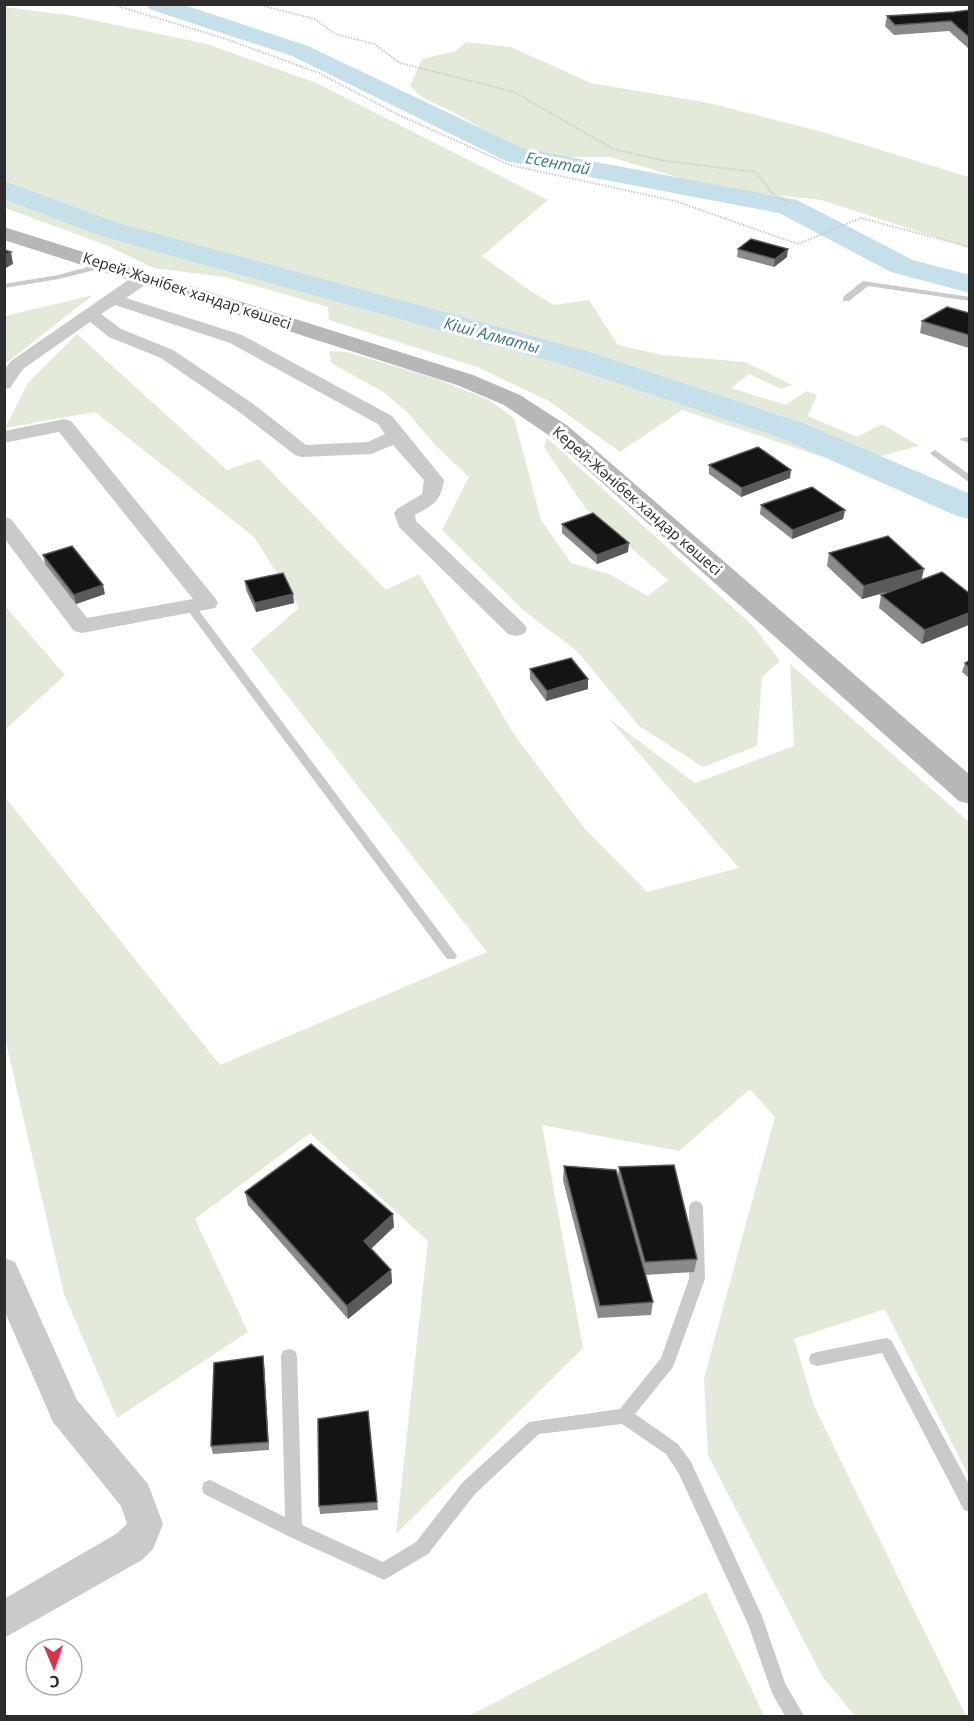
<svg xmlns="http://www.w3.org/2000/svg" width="974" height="1721" viewBox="0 0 974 1721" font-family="'Open Sans',sans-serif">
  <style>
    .green { fill: #e4eada }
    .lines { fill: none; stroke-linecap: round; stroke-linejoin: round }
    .river { fill: #c5dfeb; fill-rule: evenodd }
    .path { stroke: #cacaca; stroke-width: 2; stroke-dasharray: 1.5 1.5; stroke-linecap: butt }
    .service { fill: #cacaca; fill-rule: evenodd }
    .minor { fill: #cacaca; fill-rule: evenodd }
    .secondary { fill: #b7b7b7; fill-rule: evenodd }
    .wall { fill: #8a8a8a }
    .shaded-wall { fill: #5a5a5a }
    .building { fill: #141414; stroke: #5a5a5a; stroke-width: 1.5 }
    .labels { text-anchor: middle; stroke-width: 6; stroke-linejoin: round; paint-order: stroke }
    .far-street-label { font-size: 15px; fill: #2d2d2d; stroke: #fff }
    .far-water-label { font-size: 16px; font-style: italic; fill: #3b748e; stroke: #fff }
  </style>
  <rect width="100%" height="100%" fill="#fff"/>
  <g class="green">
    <polygon points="5,7 74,16 207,44 314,82 548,200 482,256 529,290 554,305 589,300 618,345 662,355 745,362 792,385 781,389 749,374 731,388 786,405 806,391 817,395 808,416 857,437 882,424 919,446 847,465 682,410 620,452 549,401 477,367 329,320 328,307 225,277 153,268 106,245 5,208"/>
    <polygon points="466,42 511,47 591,83 709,103 819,131 969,177 969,248 821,200 754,193 694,182 610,157 572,157 525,153 451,111 423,98 410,86 422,59 456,51"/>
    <polygon points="93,295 5,364 5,316"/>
    <polygon points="77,334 227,470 259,459 386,590 419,574 515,736 585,829 647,892 739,868 608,718 695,783 794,746 790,664 969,822 969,1477 885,1309 794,1339 814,1406 966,1716 855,1716 822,1676 708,1455 704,1378 775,1117 750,1089 679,1151 542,1125 583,1348 396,1534 428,1241 310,1133 195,1219 248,1332 117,1418 64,1294 5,1038 4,796 220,1065 487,952 251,649 299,608 254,537 95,412 5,428 28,383"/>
    <polygon points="329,351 347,352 437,379 489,400 514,418 541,520 571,563 609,574 648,596 668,580 586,509 544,447 547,438 753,626 780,661 762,677 757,746 703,767 639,726 577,651 524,611 442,530 469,477 435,445 409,414 385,393 331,363"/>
    <polygon points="4,605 65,675 5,730 4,730"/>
    <polygon points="706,1592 764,1716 469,1716"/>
  </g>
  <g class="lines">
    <g class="river">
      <polygon points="146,4 181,4 308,46 522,148 797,200 913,260 970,275 970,293 891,272 779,213 506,161 292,56 149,9"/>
      <polygon points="4,181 121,224 583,350 805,424 970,494 970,519 957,516 781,438 561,364 101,236 4,199"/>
    </g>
    <g class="path">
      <polyline points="111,4 226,39 319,73 397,114 510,165 675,201 798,244 861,218 970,247"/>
      <polyline points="256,4 315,19 335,34 374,44 400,63 514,92 613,149 665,161 756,172 772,193 789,202"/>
    </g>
    <g class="service">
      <polygon points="103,263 107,265 106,267 59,279 4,288 4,284 58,275"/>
      <polygon points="863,281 970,297 970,301 868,286 849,301 843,301 843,297"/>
      <polygon points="970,437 970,443 960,440 961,438"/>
      <polygon points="935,450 970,475 970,483 932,455 930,453"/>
      <polygon points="190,603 194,604 455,953 457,956 455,959 447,959 186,608 185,606"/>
      <polygon points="696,1201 701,1203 703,1207 705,1279 673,1367 635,1414 678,1444 691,1462 762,1616 785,1683 804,1716 785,1716 772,1693 748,1624 679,1474 666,1454 622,1424 539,1434 475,1494 428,1554 384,1580 288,1536 204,1494 202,1488 204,1482 210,1480 285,1517 281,1356 283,1351 289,1349 295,1351 297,1356 302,1525 383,1562 416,1542 463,1482 529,1422 620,1409 661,1358 689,1279 689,1207 691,1203"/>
      <polygon points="886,1338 891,1340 970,1486 970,1512 964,1510 882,1353 817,1366 811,1364 809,1359 811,1354 817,1352"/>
    </g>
    <g class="minor">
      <path d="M143 273 149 274 151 278 149 282 126 298 242 335 392 416 444 480C440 503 434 504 415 515L416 521 524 624 527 629 524 634 516 636 508 634 399 527 394 513 397 509 422 494 424 480 393 445 371 454 302 457 295 455 238 411 161 358 109 337 90 322 23 369 10 388 4 389V370L11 361 137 274ZM115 305 230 343 378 424 385 434 368 442 306 445 252 403 173 350 121 329 101 314Z"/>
      <polygon points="64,419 71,421 215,598 218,603 215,608 82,633 74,631 4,538 4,517 11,519 87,618 193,599 59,432 4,443 4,431"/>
      <polygon points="4,1258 15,1262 77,1400 148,1484 163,1524 153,1549 142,1560 4,1638 4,1599 116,1534 127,1524 121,1506 53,1422 4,1310"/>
    </g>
    <polygon class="secondary" points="4,227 473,375 520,395 568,426 970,775 970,804 959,801 550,436 504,405 457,385 4,240"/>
  </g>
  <g class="wall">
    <polygon points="969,10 969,49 949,31 894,35 885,26 887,16 954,12"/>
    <polygon points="738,249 787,257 774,267 737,257"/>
    <polygon points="969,313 969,348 920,333 922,321"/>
    <polygon points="709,465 790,478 741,497 709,474"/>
    <polygon points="761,505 845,510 843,519 792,539 760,514"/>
    <polygon points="562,524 628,552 597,564 562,533"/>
    <polygon points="829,553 921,580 969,593 922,644 879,608 881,595 898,589 862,599 827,566"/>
    <polygon points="43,555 105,594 76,604 45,564"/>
    <polygon points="245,581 294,603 256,612 246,590"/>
    <polygon points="969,661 969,678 962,672 965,663"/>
    <polygon points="530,669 588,679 588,689 546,701 530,679"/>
    <polygon points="564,1166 618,1177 619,1167 697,1259 694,1272 645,1275 653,1302 651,1315 598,1318 563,1180"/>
    <polygon points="245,1192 394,1227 371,1249 391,1270 392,1283 348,1319 248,1205"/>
    <polygon points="263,1356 264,1365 269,1450 213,1454 211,1446"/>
    <polygon points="368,1411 378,1510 320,1514 319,1506"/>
  </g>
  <g class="shaded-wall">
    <polygon points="788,249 787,257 774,267 775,259"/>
    <polygon points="11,252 13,264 4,269 4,255"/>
    <polygon points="791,470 790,478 741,497 742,488"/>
    <polygon points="845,510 843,519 792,539 793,530"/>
    <polygon points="629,543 628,552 597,564 597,555"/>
    <polygon points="924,569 921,582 862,599 864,586"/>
    <polygon points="103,585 105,594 76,604 74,595"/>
    <polygon points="293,594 294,603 256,612 255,603"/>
    <polygon points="969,613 969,625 922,644 925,630"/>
    <polygon points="588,679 588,689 546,701 547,691"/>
    <polygon points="393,1214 394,1227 365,1254 364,1241"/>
    <polygon points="391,1270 392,1283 348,1319 347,1306"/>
    <polygon points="263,1356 264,1365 269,1450 268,1442"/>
  </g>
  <g class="building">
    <polygon points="969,10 969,37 951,21 895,25 887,16 954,12"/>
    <polygon points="751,239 788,249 775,259 738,249"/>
    <polygon points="4,250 11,252 4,255"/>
    <polygon points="947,307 969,313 969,335 922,321"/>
    <polygon points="758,447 791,470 742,488 709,465"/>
    <polygon points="812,487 845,510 793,530 761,505"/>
    <polygon points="593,513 629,543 597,555 562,524"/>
    <polygon points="888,536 924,569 864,586 829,553"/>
    <polygon points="72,546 103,585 74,595 43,555"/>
    <polygon points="942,572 969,593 969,613 925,630 881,595"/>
    <polygon points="283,573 293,594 255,603 245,581"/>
    <polygon points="571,658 588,679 547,691 530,669"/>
    <polygon points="969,661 969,667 965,663"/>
    <polygon points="311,1144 393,1214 364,1241 391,1270 347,1306 245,1192"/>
    <polygon points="674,1165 697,1259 645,1262 619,1167"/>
    <polygon points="564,1166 616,1170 653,1302 600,1306"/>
    <polygon points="263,1356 268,1442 211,1446 214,1363"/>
    <polygon points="368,1411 377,1502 319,1506 318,1419"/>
  </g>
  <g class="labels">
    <g class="far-street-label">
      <text transform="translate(187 291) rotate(18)" y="5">Керей-Жәнібек хандар көшесі</text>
      <text transform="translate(637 501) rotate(41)" y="5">Керей-Жәнібек хандар көшесі</text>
    </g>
    <g class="far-water-label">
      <text transform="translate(558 163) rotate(11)" y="6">Есентай</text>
      <text transform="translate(492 335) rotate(15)" y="6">Кіші Алматы</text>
    </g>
  </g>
  <rect width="974" height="1721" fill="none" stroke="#2d2d2d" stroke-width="12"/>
  <g transform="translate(54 1667) rotate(178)"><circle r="28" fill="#ffffff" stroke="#ababab" stroke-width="1.5"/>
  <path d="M0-4.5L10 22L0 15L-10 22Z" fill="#e52e49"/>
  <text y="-9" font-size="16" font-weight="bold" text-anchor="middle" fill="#2d2d2d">С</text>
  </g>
</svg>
